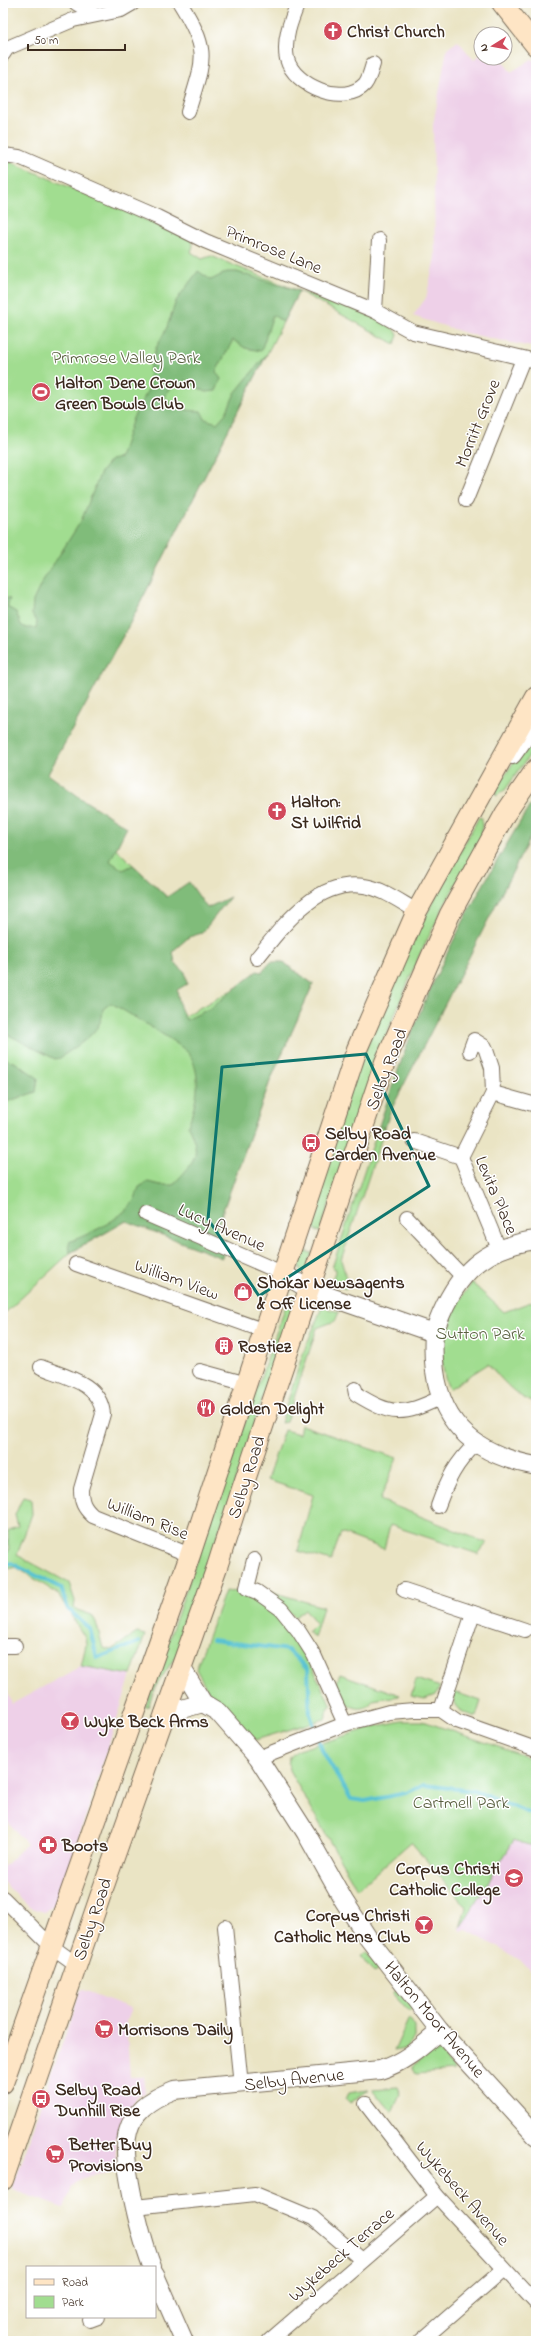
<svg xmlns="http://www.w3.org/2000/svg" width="539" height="2344" viewBox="0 0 539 2344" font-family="'Indie Flower',sans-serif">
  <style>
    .built { fill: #eed0e8 }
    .green { fill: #a1dd90; stroke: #6e8457 }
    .forest { fill: #80bc7a; stroke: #5e734c }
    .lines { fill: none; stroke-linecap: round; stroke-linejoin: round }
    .stream { stroke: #58c2d3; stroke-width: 4 }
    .minor-casing { stroke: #786b58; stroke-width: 16 }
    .tertiary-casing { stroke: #786b58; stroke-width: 20 }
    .secondary-casing { stroke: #786b58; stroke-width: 22 }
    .minor { stroke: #fff; stroke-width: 14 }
    .tertiary { stroke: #fff; stroke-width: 18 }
    .secondary { stroke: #fee5c5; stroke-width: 20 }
    .marked { fill: none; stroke: #0f766e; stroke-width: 3; stroke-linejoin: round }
    .labels { text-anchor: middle; stroke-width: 3; stroke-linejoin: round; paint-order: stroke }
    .poi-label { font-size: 18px; font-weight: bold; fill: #3b2a1e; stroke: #fff; text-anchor: start }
    .street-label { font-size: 18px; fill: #3b2a1e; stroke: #fff }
    .park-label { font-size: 18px; fill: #5a6040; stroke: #fff }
  </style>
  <rect width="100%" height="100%" fill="#fff"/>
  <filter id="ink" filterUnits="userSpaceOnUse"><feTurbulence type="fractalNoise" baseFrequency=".025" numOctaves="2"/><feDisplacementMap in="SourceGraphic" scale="8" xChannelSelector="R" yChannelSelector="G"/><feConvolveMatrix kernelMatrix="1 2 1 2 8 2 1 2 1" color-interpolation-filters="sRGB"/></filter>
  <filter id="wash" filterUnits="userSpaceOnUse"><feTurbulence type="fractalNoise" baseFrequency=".012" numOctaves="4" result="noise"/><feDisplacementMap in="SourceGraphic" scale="16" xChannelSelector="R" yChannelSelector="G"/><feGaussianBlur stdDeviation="0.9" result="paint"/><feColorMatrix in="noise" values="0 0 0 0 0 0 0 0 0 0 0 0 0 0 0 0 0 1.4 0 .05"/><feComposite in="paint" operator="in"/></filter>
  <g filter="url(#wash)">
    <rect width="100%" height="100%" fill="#eae4c4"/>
    <g class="built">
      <polygon points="458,41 474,60 481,54 481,58 500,58 511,72 532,59 536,63 536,348 466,333 413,316 426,298 435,257 433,125 447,49"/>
      <polygon points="81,1666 131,1675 58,1902 45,1912 29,1907 3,1882 3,1867 27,1844 3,1816 3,1680 12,1704"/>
      <polygon points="514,1839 536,1847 536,1977 520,1960 467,1930 461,1931 460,1928"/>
      <polygon points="81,1989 131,2008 126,2020 130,2077 143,2077 145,2093 137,2097 122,2120 116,2139 117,2172 89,2176 79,2180 72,2187 64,2208 12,2190"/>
    </g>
    <g class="green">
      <path d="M3 161 11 162 192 240 193 246 191 252 202 259 211 256C240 268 268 279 297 290 314 297 393 318 398 335L395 344 299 291 130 623 44 781 180 909 153 1019 166 1026 283 962 313 984 270 1081 214 1235 149 1208 70 1253 5 1313 3 1308Z"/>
      <polygon points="536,733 536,746 505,790 496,796 495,790 519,754"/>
      <polygon points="479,817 482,818 482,837 446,902 419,956 391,1023 370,1080 320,1232 306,1225 355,1075 407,950"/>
      <polygon points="379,1126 385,1128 341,1260 348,1283 346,1289 331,1283 336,1269 332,1268"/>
      <polygon points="300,1250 312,1253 306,1269 301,1272 298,1261"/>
      <path d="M472 1283 504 1312 536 1300V1403C516 1398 501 1378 488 1364L449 1389C433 1353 448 1312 472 1283Z"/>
      <polygon points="292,1299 294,1300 293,1310 259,1407 182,1647 156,1686 148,1707 145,1707 285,1308"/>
      <polygon points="322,1307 339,1312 335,1321 317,1328 286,1422 281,1423 302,1356"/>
      <polygon points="301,1425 397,1458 380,1500 487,1543 478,1554 390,1525 384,1549 341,1533 331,1561 298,1551 313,1495 267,1480 284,1430 299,1434"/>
      <polygon points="23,1497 31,1499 32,1514 17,1555 69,1583 75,1601 74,1609 92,1615 96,1622 103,1648 111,1650 137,1633 145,1635 131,1675 81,1666 86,1645 85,1638 58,1594 16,1567 3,1570 3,1551 9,1551 8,1531 18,1526 15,1515"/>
      <path d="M225 1591C231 1592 238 1591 243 1592 265 1597 297 1633 307 1653 315 1670 320 1688 332 1705L329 1707 325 1719 255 1740 208 1691 196 1669Z"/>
      <polygon points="269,1591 323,1607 314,1638 308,1631 316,1623 305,1609 295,1617 268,1593"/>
      <path d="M340 1674 400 1695 399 1696 373 1700C364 1717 341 1705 337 1689 336 1684 338 1679 340 1674Z"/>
      <polygon points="416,1679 440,1687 435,1695 425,1699 411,1696"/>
      <path d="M454 1692 481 1701 476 1717C463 1712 450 1709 454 1692Z"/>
      <path d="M402 1721H423L536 1760V1847L514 1840 460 1928 466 1907 411 1842 357 1889 289 1770C287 1760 290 1756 298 1750L377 1726Z"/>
      <polygon points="366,1952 379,1969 374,1973 361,1956"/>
      <polygon points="397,1990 413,2008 409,2012 392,1993"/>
      <polygon points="409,2018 415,2027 415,2038 404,2049 394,2051"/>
      <polygon points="438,2050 455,2071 416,2074 412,2067 430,2052"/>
      <polygon points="397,2087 400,2094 392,2112 373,2089"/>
      <polygon points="369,2090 350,2103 346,2099 349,2093"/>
    </g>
    <g class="forest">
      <path d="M198 271 211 280 227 272H237L299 291 283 322 273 315 261 351 245 348 233 340 216 372 221 379 216 391 206 392 185 380 171 388 164 397C174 408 186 411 201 411L205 419 217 423 226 413 235 393 267 354 130 623 48 774 82 799 127 827 110 861 123 870 133 865 167 897 189 882 207 908 230 897 202 933 189 937 173 951 175 963 185 972 187 984 177 990 180 1007 186 1020 211 1008 257 971 262 972 271 962H283L313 984 270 1081 214 1235 227 1241 222 1258 126 1221 70 1253 69 1242C89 1234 120 1220 133 1202 136 1198 137 1192 139 1187L148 1182 160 1185H173C194 1161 203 1158 188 1126 196 1103 203 1078 190 1055 185 1046 124 1011 111 1003L103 1009C103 1033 77 1045 60 1058L55 1059 3 1032V598L10 599 7 607 16 612 21 625 26 628H36L37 621 32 615 33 601 42 582 81 521 101 472 111 460 120 458 133 418 151 385 149 371 156 348 167 327 176 301Z"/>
      <path d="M536 796V826L390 1112 385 1128 379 1126C395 1077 412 1028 434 981 463 917 499 856 536 796Z"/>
      <polygon points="3,1058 16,1063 38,1078 36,1092 3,1103"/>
    </g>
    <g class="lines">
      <g class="stream">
        <polyline points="3,1566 11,1563 61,1588 68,1609 90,1629 97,1658 139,1642"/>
        <polyline points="212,1640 288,1650 308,1670 310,1714 322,1750 351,1799 365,1801 406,1793 424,1785 474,1791 532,1814 536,1819"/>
      </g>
    </g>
  </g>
  <g filter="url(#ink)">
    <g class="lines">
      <defs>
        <g id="minor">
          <polyline points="76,3 94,14"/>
          <path d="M180 3C211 53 204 58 188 112"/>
          <path d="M298 3C291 20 283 40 287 59 294 86 344 107 365 84 369 79 371 71 373 64"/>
          <polyline points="3,54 7,48 73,20 121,10 133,3"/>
          <polyline points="3,155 19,157 157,217 205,241 375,311 413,332 536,361"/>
          <polyline points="375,311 379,240"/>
          <polyline points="466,500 523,359"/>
          <path d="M257 958C283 926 316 879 364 886 382 888 402 903 417 911"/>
          <polyline points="470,1051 474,1040 485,1047 492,1068 493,1093"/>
          <polyline points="414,1141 461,1157 499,1249"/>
          <polyline points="461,1157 493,1093 536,1105"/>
          <polyline points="146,1214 282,1273"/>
          <polyline points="407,1218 462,1276"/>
          <polyline points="76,1264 265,1331"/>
          <path d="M41 1367C66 1377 100 1383 103 1414L81 1489C81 1502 84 1508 93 1516L190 1555"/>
          <polyline points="200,1371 247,1384"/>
          <path d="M355 1389 356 1394C392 1416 402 1416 440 1398"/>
          <path d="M438 1506C447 1481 456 1462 476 1444"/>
          <polyline points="254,1560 247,1588 257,1592 281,1609 298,1630 314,1655 345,1724"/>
          <polyline points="404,1590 525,1630"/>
          <polyline points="3,1646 15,1646"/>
          <polyline points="441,1710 473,1613"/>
          <polyline points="258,1758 345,1724 389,1712 415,1710 441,1710 457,1721 536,1749"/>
          <polyline points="3,1898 51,1946 76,1964"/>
          <polyline points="225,1927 241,2085"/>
          <polyline points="366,2104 437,2196 536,2303"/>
          <polyline points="135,2207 255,2194 313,2218 362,2260"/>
          <polyline points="90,2320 98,2317"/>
          <polyline points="269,2341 437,2196"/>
          <polyline points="421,2341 504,2269"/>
        </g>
        <g id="tertiary">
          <polyline points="512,755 536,722"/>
          <path d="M282 1273 310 1290 434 1333C429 1409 461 1452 536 1466"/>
          <path d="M434 1333C452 1280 478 1248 536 1240"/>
          <polyline points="181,1667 203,1703 218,1712 258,1758 306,1833 344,1901 368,1938 440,2031 536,2136"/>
          <polyline points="164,1714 203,1703"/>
          <path d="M152 2267C143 2243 137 2218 132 2194 122 2143 118 2111 174 2090L380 2070C405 2062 421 2047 440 2031"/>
          <polyline points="155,2275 184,2341"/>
        </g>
        <g id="secondary">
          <polyline points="502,3 536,46"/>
          <polyline points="3,2083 190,1555 357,1049 417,911 536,697"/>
          <polyline points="3,2180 101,1894 217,1567 241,1492 385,1062 450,914 505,814 536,769"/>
        </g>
      </defs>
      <use href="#minor" class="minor-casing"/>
      <use href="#tertiary" class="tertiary-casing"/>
      <use href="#secondary" class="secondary-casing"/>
      <use href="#minor" class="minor"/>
      <use href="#tertiary" class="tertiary"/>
      <use href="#secondary" class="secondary"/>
    </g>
  </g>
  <path class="marked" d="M366 1054 429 1186 259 1296 208 1219 222 1067Z"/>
  <defs>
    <symbol id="church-disc" viewBox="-11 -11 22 22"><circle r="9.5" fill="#d1495b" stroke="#fff"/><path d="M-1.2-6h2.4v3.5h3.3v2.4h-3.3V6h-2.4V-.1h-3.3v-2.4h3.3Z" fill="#fff"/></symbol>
    <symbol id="stadium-disc" viewBox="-11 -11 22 22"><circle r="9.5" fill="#d1495b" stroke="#fff"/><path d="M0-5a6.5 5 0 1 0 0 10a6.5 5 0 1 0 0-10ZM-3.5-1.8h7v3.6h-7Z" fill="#fff"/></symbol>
    <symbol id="bus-disc" viewBox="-11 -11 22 22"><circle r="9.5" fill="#d1495b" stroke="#fff"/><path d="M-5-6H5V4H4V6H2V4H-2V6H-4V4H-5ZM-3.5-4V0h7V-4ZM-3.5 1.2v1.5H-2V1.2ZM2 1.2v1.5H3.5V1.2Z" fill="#fff"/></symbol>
    <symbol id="shop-disc" viewBox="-11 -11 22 22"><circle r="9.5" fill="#d1495b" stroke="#fff"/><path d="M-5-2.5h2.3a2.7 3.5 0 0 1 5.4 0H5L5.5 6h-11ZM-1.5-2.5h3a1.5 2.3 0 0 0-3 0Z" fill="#fff"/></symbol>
    <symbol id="building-disc" viewBox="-11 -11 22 22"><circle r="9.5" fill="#d1495b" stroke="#fff"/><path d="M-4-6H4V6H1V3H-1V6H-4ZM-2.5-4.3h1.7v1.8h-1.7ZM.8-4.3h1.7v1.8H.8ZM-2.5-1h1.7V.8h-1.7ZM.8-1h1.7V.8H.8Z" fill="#fff"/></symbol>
    <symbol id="restaurant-disc" viewBox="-11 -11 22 22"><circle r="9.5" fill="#d1495b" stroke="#fff"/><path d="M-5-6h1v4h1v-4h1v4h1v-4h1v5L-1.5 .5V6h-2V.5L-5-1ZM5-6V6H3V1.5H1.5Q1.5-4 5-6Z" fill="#fff"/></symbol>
    <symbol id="bar-disc" viewBox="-11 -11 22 22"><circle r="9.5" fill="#d1495b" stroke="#fff"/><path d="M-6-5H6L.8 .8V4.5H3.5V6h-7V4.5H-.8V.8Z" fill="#fff"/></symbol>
    <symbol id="pharmacy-disc" viewBox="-11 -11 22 22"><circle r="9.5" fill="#d1495b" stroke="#fff"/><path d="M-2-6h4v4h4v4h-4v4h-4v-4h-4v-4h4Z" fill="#fff"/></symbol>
    <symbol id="school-disc" viewBox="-11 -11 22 22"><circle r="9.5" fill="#d1495b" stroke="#fff"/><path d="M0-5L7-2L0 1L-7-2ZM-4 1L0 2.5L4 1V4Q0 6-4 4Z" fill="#fff"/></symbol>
    <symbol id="supermarket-disc" viewBox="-11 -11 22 22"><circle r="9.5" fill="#d1495b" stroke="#fff"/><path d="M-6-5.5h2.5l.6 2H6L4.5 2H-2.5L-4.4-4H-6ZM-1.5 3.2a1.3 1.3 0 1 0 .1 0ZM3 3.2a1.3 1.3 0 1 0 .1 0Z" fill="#fff"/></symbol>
  </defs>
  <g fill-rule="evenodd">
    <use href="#church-disc" x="322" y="20" width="22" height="22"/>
    <use href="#stadium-disc" x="30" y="381" width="22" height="22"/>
    <use href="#church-disc" x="266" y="800" width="22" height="22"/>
    <use href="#bus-disc" x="300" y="1132" width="22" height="22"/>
    <use href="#shop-disc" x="232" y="1281" width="22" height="22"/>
    <use href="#building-disc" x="213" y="1335" width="22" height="22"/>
    <use href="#restaurant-disc" x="195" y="1397" width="22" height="22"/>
    <use href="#bar-disc" x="59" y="1710" width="22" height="22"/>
    <use href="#pharmacy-disc" x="37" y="1834" width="22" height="22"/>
    <use href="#school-disc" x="503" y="1867" width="22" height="22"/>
    <use href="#bar-disc" x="413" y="1914" width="22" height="22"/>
    <use href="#supermarket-disc" x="93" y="2018" width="22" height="22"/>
    <use href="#bus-disc" x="30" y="2088" width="22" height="22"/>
    <use href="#supermarket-disc" x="44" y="2143" width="22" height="22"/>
  </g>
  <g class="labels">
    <g class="poi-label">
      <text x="347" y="37">Christ Church</text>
      <text x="55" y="388">Halton Dene Crown<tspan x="55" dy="21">Green Bowls Club</tspan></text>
      <text x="291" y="807">Halton:<tspan x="291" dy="21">St Wilfrid</tspan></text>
      <text x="325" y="1139">Selby Road<tspan x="325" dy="21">Carden Avenue</tspan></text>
      <text x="257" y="1288">Shokar Newsagents<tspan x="257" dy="21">&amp; Off License</tspan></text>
      <text x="238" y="1352">Rostiez</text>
      <text x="220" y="1414">Golden Delight</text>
      <text x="84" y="1727">Wyke Beck Arms</text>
      <text x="62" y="1851">Boots</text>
      <text x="500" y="1874" text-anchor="end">Corpus Christi<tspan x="500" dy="21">Catholic College</tspan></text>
      <text x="410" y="1921" text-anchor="end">Corpus Christi<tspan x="410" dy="21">Catholic Mens Club</tspan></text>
      <text x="118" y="2035">Morrisons Daily</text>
      <text x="55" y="2095">Selby Road<tspan x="55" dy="21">Dunhill Rise</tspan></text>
      <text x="69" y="2150">Better Buy<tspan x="69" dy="21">Provisions</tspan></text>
    </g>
    <g class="street-label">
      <text transform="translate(274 249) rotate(22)" y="6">Primrose Lane</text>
      <text transform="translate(477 423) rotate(-68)" y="6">Morritt Grove</text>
      <text transform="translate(386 1069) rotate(-69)" y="6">Selby Road</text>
      <text transform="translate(497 1195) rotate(67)" y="6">Levita Place</text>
      <text transform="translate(222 1227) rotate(24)" y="6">Lucy Avenue</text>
      <text transform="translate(177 1279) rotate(20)" y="6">William View</text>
      <text transform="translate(246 1477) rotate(-72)" y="6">Selby Road</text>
      <text transform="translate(148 1518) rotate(22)" y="6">William Rise</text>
      <text transform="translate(92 1919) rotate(-71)" y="6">Selby Road</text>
      <text transform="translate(435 2019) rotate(50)" y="6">Halton Moor Avenue</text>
      <text transform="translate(294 2079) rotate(-6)" y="6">Selby Avenue</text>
      <text transform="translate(463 2193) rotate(49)" y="6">Wykebeck Avenue</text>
      <text transform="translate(341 2254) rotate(-41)" y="6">Wykebeck Terrace</text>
    </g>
    <g class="park-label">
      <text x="126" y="363">Primrose Valley Park</text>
      <text x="480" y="1339">Sutton Park</text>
      <text x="461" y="1808">Cartmell Park</text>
    </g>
  </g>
  <rect width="539" height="2344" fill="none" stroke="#fff" stroke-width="16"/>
  <rect x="26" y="2266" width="130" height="52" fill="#ffffff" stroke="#b1aaa5"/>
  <rect x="34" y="2279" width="20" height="6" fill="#fee5c5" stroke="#b1aaa5"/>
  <text x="62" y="2286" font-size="12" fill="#3b2a1e">Road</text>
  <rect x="34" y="2296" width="20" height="12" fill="#a1dd90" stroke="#b1aaa5"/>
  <text x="62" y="2306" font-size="12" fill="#3b2a1e">Park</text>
  <g transform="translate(493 46) rotate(259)"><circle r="19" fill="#ffffff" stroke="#b1aaa5"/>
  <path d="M0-3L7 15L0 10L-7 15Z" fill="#d1495b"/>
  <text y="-6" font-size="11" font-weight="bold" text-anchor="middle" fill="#3b2a1e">N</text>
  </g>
  <path d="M28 44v6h97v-6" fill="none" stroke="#3b2a1e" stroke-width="2"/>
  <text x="34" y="44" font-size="12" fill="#3b2a1e" stroke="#ffffff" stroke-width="3" paint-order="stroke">50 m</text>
</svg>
